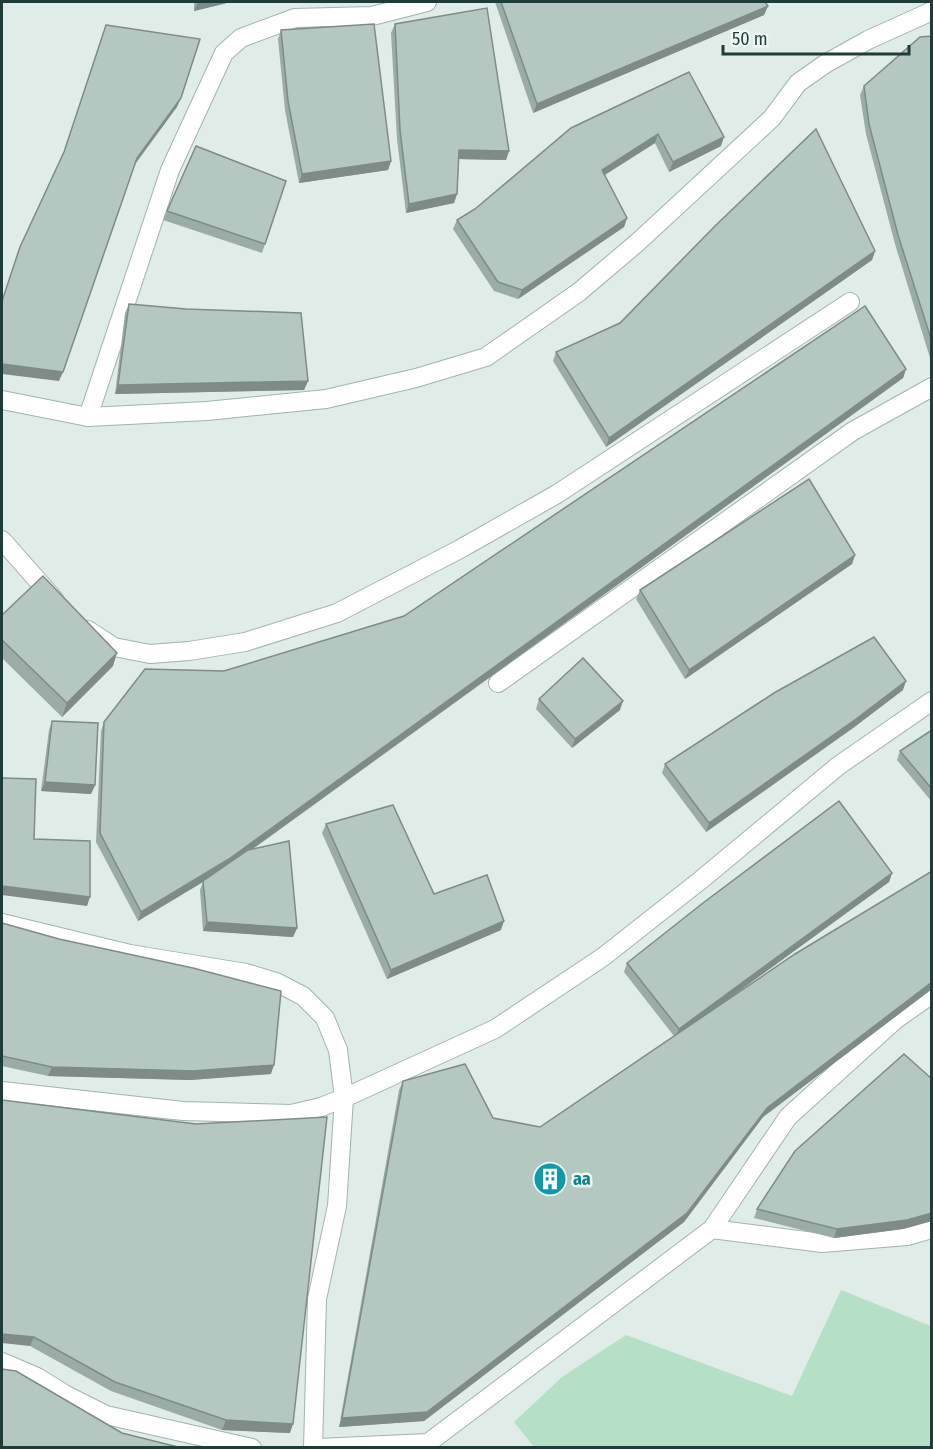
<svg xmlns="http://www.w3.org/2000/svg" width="933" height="1449" viewBox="0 0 933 1449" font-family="'Fira Sans Condensed',sans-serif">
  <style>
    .green { fill: #b5e0c6 }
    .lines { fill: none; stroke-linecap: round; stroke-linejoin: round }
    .minor-casing { stroke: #a1b4b0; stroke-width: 20 }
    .minor { stroke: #fff; stroke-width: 18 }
    .wall { fill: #9baba6 }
    .shaded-wall { fill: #7e8b87 }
    .building { fill: #b4c7c1; stroke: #7e8b87; stroke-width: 1.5 }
    .labels { text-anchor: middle; stroke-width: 5; stroke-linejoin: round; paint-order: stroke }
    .culture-label { font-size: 18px; font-weight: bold; fill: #0d838f; stroke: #eff8f5; text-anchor: start }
  </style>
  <rect width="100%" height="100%" fill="#dfece8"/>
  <polygon class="green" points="841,1290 931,1326 931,1447 534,1447 514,1422 562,1377 626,1335 792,1396"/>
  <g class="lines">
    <defs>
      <g id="minor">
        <polyline points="2,400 88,417 207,411 326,399 416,378 486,357 579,292 638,242 772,118 798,83 825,64 868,40 932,11"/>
        <polyline points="88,417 170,170 224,53 241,38 295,18 372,16 427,2"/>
        <polyline points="2,540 54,599"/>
        <polyline points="88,630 114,647 150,654 189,651 245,642 337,613 460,549 557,494 850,302"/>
        <polyline points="498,683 853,431 932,387"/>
        <polyline points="2,923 130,954 246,973 276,982 303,996 325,1018 338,1050 344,1098 337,1206 317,1299 313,1448"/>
        <polyline points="2,1091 183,1111 291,1114 321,1107 344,1098 495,1029 603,957 702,879 838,766 932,701"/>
        <polyline points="712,1229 822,1243 907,1236 932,1229"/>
        <polyline points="2,1362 37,1377 66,1395 106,1415 252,1448"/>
        <polyline points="319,1448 428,1443 712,1229 788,1117 895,1020 932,994"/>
      </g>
    </defs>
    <use href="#minor" class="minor-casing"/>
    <use href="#minor" class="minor"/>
  </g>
  <g class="wall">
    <polygon points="194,2 231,2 194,11"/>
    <polygon points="495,2 765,2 768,6 764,15 533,113"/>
    <polygon points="395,24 509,151 506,160 459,159 457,194 454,203 406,213 397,139 391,33"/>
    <polygon points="281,30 391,161 388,170 299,183 285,110 278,39"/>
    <polygon points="932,36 932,357 930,358 895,244 866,134 860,95 864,86"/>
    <polygon points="689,72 721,146 669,172 655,143 605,175 627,218 624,227 518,299 494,291 453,229 457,220"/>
    <polygon points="167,211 265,244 262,253 163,220"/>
    <polygon points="875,251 872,260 606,447 553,361 556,352"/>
    <polygon points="129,304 308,381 304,390 115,394 125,313"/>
    <polygon points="906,369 903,378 253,849 297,928 293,937 203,931 200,890 203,882 138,921 96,842 101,731 104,722 224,671 404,616"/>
    <polygon points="855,555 852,564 685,679 636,599 640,590"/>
    <polygon points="2,615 113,666 62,717 2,658"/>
    <polygon points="903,690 853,728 706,832 662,773 665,764"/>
    <polygon points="539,699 620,710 572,748 536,709"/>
    <polygon points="52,721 95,785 91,794 41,791 49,730"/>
    <polygon points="932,730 932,802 897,760 900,751"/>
    <polygon points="326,824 434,894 501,930 387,979 322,833"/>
    <polygon points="932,871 932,989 763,1117 684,1222 424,1421 339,1427 399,1090 403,1081 493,1118 540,1127 674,1036 624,972 627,963 892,873 889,882 732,996"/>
    <polygon points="2,923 271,1074 190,1080 48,1076 2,1066"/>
    <polygon points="932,1079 932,1221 903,1229 834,1238 754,1218 757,1209"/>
    <polygon points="2,1100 290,1433 222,1430 111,1391 30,1346"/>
  </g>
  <g class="shaded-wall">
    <polygon points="198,2 231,2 194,11"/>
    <polygon points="768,6 764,15 533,113 537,104"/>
    <polygon points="181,98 177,107 133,167 137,158"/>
    <polygon points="658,134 655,143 598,179 602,170"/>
    <polygon points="724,137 721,146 669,172 673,162"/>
    <polygon points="459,150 509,151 506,160 456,159"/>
    <polygon points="391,161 388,170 299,183 302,174"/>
    <polygon points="457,194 454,203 406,213 409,204"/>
    <polygon points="627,218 624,227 518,299 522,290"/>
    <polygon points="875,251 872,260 606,447 609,438"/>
    <polygon points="2,364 63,372 59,381 2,374"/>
    <polygon points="906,369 903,378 226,868 138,921 141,912"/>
    <polygon points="308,381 304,390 115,394 118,385"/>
    <polygon points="855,555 852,564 685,679 689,670"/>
    <polygon points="117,653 113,666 62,717 67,703"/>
    <polygon points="906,681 903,690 853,728 706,832 709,823"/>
    <polygon points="623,701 620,710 572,748 575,739"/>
    <polygon points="45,782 95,785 91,794 41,791"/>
    <polygon points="892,873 889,882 675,1038 679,1029"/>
    <polygon points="2,886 90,897 87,906 2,895"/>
    <polygon points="504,921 501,930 387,979 391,970"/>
    <polygon points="207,922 297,928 293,937 203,931"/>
    <polygon points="932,982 932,989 763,1117 684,1222 424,1421 339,1427 342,1418 767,1108"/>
    <polygon points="274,1065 271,1074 190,1080 48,1076 52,1067"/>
    <polygon points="932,1213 932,1221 903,1229 834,1238 837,1229"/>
    <polygon points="2,1334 34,1337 30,1346 2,1343"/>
    <polygon points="226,1420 293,1424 290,1433 222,1430"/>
  </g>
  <g class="building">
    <polygon points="501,2 765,2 768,6 537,104"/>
    <polygon points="487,8 509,151 459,150 457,194 409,204 400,130 395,24"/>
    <polygon points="374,24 391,161 302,174 288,101 281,30"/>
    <polygon points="106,25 200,39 181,98 137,158 63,372 2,364 2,301 20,247 64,152"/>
    <polygon points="932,36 932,342 898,235 869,124 864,86 920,37"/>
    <polygon points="689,72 724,137 673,162 658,134 602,170 627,218 522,290 498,282 457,220 475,209 571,128"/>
    <polygon points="816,129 875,251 609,438 556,352 620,323 715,226"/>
    <polygon points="196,146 286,181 265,244 167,211"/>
    <polygon points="129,304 186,309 301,313 308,381 118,385"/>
    <polygon points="865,306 906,369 229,859 141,912 100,833 104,722 145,669 224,671 404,616"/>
    <polygon points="809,479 855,555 689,670 640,590"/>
    <polygon points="43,576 117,653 67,703 2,640 2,615"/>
    <polygon points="874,637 906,681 856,719 709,823 665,764 774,693"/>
    <polygon points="583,658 623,701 575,739 539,699"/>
    <polygon points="52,721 98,723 95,785 45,782"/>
    <polygon points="932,730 932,789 900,751"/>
    <polygon points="2,778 36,779 34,839 90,841 90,897 2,886"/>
    <polygon points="839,801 892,873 679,1029 627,963 703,903"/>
    <polygon points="393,805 434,894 487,875 504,921 391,970 326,824"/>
    <polygon points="289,841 297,928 207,922 203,881 248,850"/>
    <polygon points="932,871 932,982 767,1108 687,1213 427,1412 342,1418 403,1081 465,1064 493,1118 540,1127 795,954"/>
    <polygon points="2,923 59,939 193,968 281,991 274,1065 193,1071 52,1067 2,1056"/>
    <polygon points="904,1054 932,1079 932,1213 907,1220 837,1229 757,1209 795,1151"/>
    <polygon points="2,1100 196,1124 327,1117 293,1424 226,1420 115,1382 34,1337 2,1334"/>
    <polygon points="2,1369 16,1371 122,1433 182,1448 2,1448"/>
  </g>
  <defs>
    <symbol id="building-disc" viewBox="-11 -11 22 22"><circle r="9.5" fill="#0f9aa8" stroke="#eff8f5"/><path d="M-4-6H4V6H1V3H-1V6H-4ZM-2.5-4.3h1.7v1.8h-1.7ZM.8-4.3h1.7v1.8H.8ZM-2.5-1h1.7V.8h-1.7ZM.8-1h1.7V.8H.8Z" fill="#fff"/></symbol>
  </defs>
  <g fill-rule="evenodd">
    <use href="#building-disc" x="531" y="1160" width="38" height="38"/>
  </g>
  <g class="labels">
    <g class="culture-label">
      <text x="573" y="1185">aa</text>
    </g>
  </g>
  <rect width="933" height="1449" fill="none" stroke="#1e3d39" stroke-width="6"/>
  <path d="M723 45v9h186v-9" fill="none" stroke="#1e3d39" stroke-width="3"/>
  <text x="732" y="45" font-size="18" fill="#1e3d39" stroke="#eff8f5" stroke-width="4.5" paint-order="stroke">50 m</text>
</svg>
